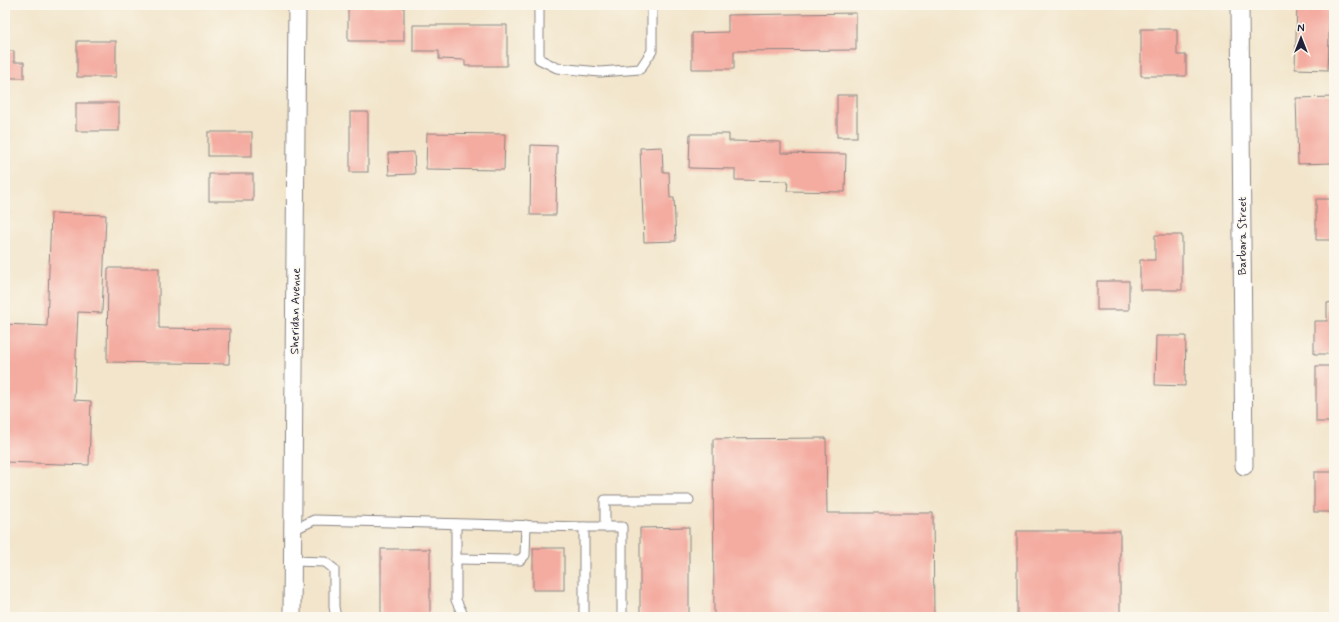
<svg xmlns="http://www.w3.org/2000/svg" width="1339" height="622" viewBox="0 0 1339 622" font-family="Mynerve,sans-serif">
  <style>
    .building { fill: #f4aba0 }
    .lines { fill: none; stroke-linecap: round; stroke-linejoin: round }
    .service-casing { stroke: #8a8483; stroke-width: 11 }
    .minor-casing { stroke: #8a8483; stroke-width: 19 }
    .service { stroke: #fff; stroke-width: 9 }
    .minor { stroke: #fff; stroke-width: 17 }
    .labels { text-anchor: middle; stroke-width: 3; stroke-linejoin: round; paint-order: stroke }
    .street-label { font-size: 12px; fill: #22223b; stroke: #fbf7ec }
  </style>
  <rect width="100%" height="100%" fill="#fbf7ec"/>
  <filter id="ink" filterUnits="userSpaceOnUse"><feTurbulence type="fractalNoise" baseFrequency=".025" numOctaves="2"/><feDisplacementMap in="SourceGraphic" scale="8" xChannelSelector="R" yChannelSelector="G"/><feConvolveMatrix kernelMatrix="1 2 1 2 8 2 1 2 1" color-interpolation-filters="sRGB"/></filter>
  <filter id="wash" filterUnits="userSpaceOnUse"><feTurbulence type="fractalNoise" baseFrequency=".012" numOctaves="4" result="noise"/><feDisplacementMap in="SourceGraphic" scale="16" xChannelSelector="R" yChannelSelector="G"/><feGaussianBlur stdDeviation="0.9" result="paint"/><feColorMatrix in="noise" values="0 0 0 0 0 0 0 0 0 0 0 0 0 0 0 0 0 1.4 0 .05"/><feComposite in="paint" operator="in"/></filter>
  <g filter="url(#wash)">
    <rect width="100%" height="100%" fill="#f2e5cb"/>
    <g id="blocks">
      <g class="building">
        <polygon points="1297,5 1330,5 1328,70 1295,69"/>
        <rect x="348" y="6" width="56" height="35"/>
        <polygon points="856,13 856,50 734,51 734,69 692,69 692,33 728,32 728,15"/>
        <polygon points="413,25 507,25 507,66 465,66 465,60 439,59 439,51 413,51"/>
        <polygon points="1141,29 1177,29 1177,55 1186,55 1186,76 1141,76"/>
        <rect x="77" y="41" width="39" height="36"/>
        <polygon points="5,51 14,51 14,62 24,62 24,78 5,78"/>
        <rect x="837" y="95" width="20" height="42"/>
        <polygon points="1334,97 1334,142 1331,142 1332,163 1298,164 1296,98"/>
        <rect x="76" y="103" width="43" height="28"/>
        <rect x="350" y="112" width="18" height="60"/>
        <rect x="208" y="132" width="44" height="24"/>
        <polygon points="427,133 505,134 504,170 426,169"/>
        <polygon points="690,134 729,134 729,141 781,142 781,153 846,154 845,192 787,191 788,181 735,180 735,169 689,168"/>
        <polygon points="531,145 557,146 556,215 530,215"/>
        <polygon points="662,147 663,172 669,172 670,198 674,198 676,241 644,242 640,148"/>
        <polygon points="414,152 415,174 389,175 388,153"/>
        <rect x="209" y="174" width="44" height="27"/>
        <polygon points="1316,199 1332,199 1332,210 1334,210 1334,240 1316,240"/>
        <polygon points="51,213 106,215 102,313 78,312 74,400 91,401 89,465 5,462 5,324 47,326"/>
        <polygon points="1155,235 1182,235 1182,290 1140,290 1140,260 1155,260"/>
        <polygon points="108,268 159,268 159,328 230,329 229,364 107,362"/>
        <rect x="1097" y="281" width="32" height="29"/>
        <polygon points="1334,302 1334,354 1314,354 1314,321 1327,321 1327,303"/>
        <polygon points="1156,336 1186,336 1185,386 1155,385"/>
        <rect x="1316" y="366" width="18" height="56"/>
        <polygon points="826,438 827,513 933,513 934,617 714,617 713,439"/>
        <rect x="1314" y="472" width="20" height="40"/>
        <polygon points="689,527 689,617 640,617 640,528"/>
        <rect x="1017" y="531" width="103" height="86"/>
        <rect x="533" y="548" width="31" height="42"/>
        <rect x="381" y="549" width="49" height="68"/>
      </g>
    </g>
  </g>
  <g filter="url(#ink)">
    <use href="#blocks" fill-opacity="0" stroke="#8a8483" stroke-width="1"/>
    <g class="lines">
      <defs>
        <g id="service">
          <polyline points="539,5 539,59 557,68 600,72 640,69 652,51 652,5"/>
          <polyline points="456,524 456,600 464,617"/>
          <polyline points="584,527 622,527 622,617"/>
          <polyline points="605,527 605,500 689,500"/>
          <polyline points="293,530 314,520 584,527 584,617"/>
          <polyline points="456,559 520,560 525,555 526,525"/>
          <polyline points="293,561 325,562 334,569 334,607 336,617"/>
        </g>
        <g id="minor">
          <polyline points="1240,5 1244,466"/>
          <polyline points="292,617 297,5"/>
        </g>
      </defs>
      <use href="#service" class="service-casing"/>
      <use href="#minor" class="minor-casing"/>
      <use href="#service" class="service"/>
      <use href="#minor" class="minor"/>
    </g>
  </g>
  <g class="labels">
    <g class="street-label">
      <text transform="translate(1242 236) rotate(-90)" y="4">Barbara Street</text>
      <text transform="translate(295 311) rotate(-89)" y="4">Sheridan Avenue</text>
    </g>
  </g>
  <rect width="1339" height="622" fill="none" stroke="#fbf7ec" stroke-width="20"/>
  <g transform="translate(1301 38)" stroke="#fbf7ec" stroke-width="3" paint-order="stroke">
  <path d="M0-3L7 15L0 10L-7 15Z" fill="#22223b"/>
  <text y="-6" font-size="11" font-weight="bold" text-anchor="middle" fill="#22223b">N</text>
  </g>
</svg>
